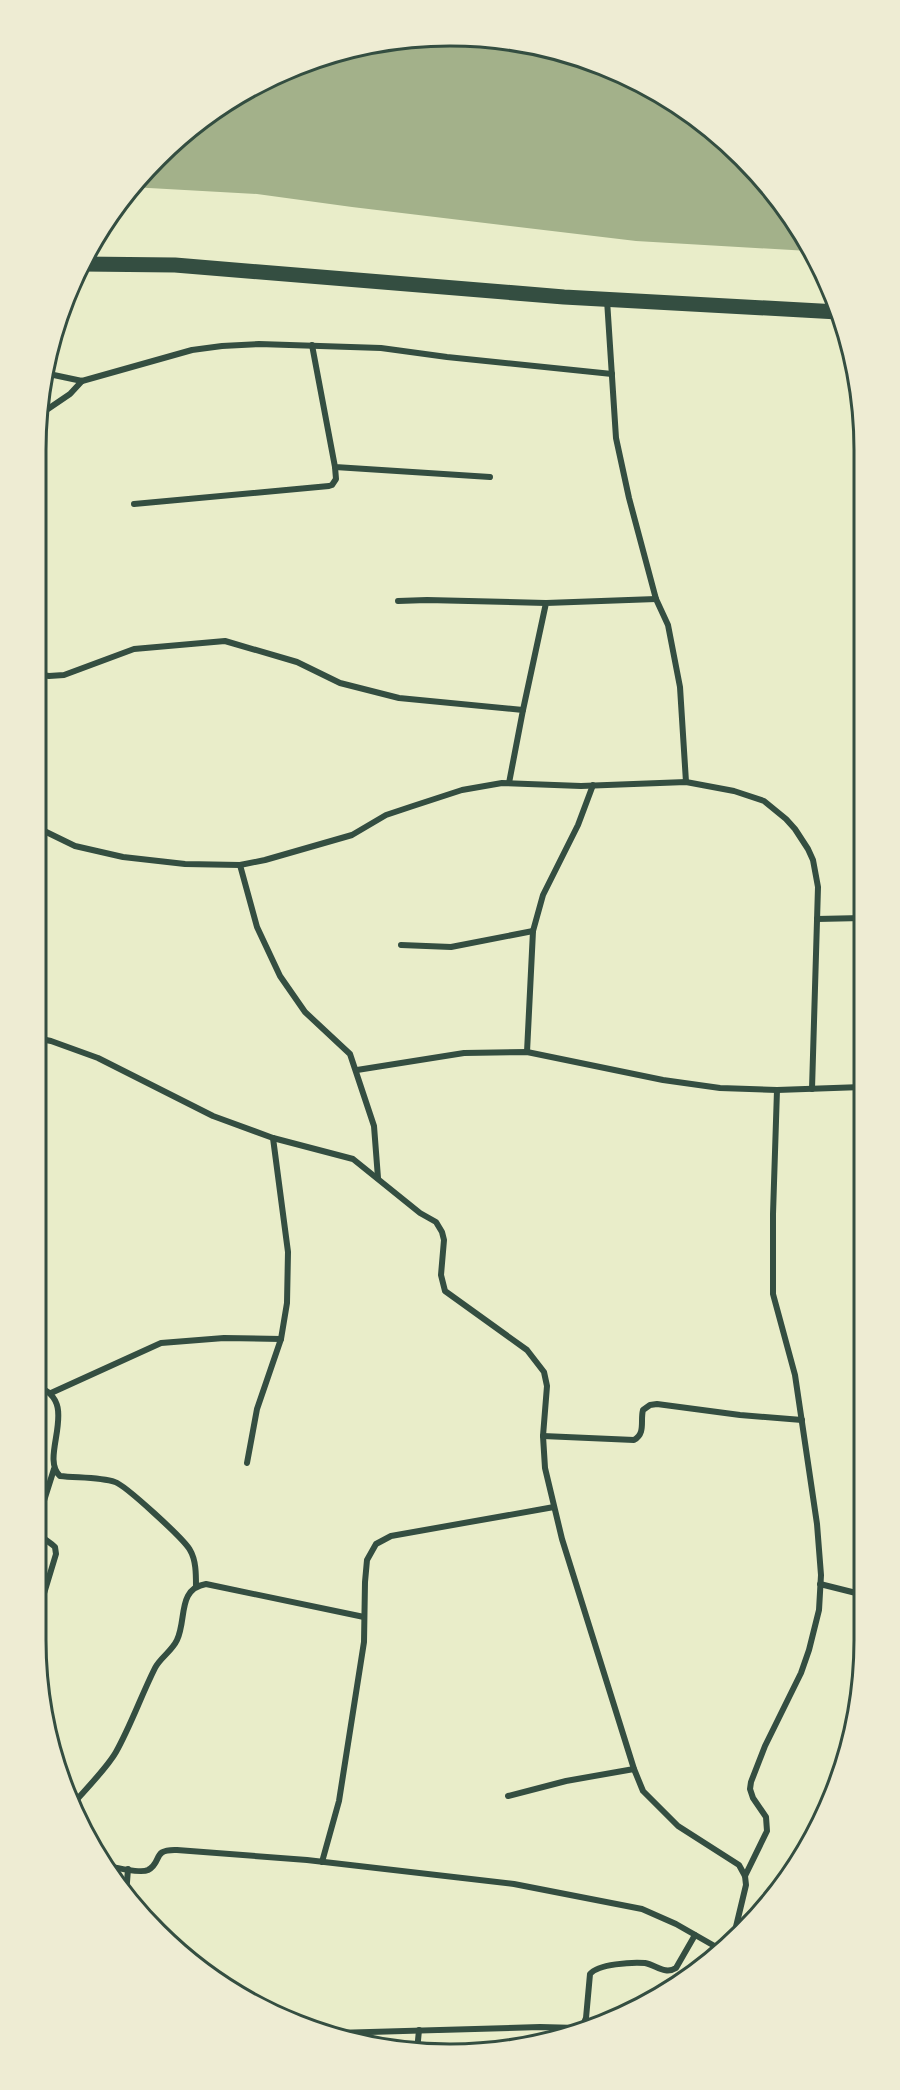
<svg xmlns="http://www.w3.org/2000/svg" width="900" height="2090" viewBox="0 0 900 2090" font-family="'DM Sans',sans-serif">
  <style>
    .water { fill: #a3b18a }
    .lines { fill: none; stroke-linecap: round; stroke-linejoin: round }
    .minor { stroke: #344e41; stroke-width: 6 }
    .primary { stroke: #344e41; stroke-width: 15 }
    .rim { fill: none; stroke: #344e41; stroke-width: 3 }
  </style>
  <rect width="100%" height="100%" fill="#e9edc9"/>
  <polygon class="water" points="423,37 504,40 583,58 680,106 778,198 809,251 636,241 352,207 257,194 131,187 139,177 198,121 267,79 343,50"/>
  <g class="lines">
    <g class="minor">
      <polyline points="607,300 616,438 629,498 656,599 668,625 680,687 686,782"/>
      <polyline points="312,345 335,467 490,477"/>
      <polyline points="49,374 82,381 192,350 222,346 259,344 381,348 447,357 612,374"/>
      <polyline points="42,413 70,394 82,381"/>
      <polyline points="134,504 329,486 332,485 336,479 335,467"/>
      <polyline points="398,601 427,600 546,603"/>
      <polyline points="36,674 49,676 64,675 134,649 225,641 297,662 340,683 399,698 523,710 509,783"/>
      <polyline points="523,710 546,603 656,599"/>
      <polyline points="36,827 75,846 123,857 185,864 240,865 265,860 352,835 386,815 413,806 462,790 502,783 581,786 686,782 734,791 764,801 786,819 795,829 808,849 813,860 818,887 812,1089"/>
      <polyline points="240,865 257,927 280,976 305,1012 350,1054 374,1126 378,1178"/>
      <polyline points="817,919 862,918"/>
      <polyline points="401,945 451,947 533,931"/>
      <polyline points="36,1038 51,1041 98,1058 213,1116 273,1138 353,1159 420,1213 436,1222 442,1232 444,1240 441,1275 445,1291 527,1350 544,1372 547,1386 543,1436 545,1468 562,1539 634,1769 643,1791 678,1826 739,1865 745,1876 746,1885 734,1935"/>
      <polyline points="527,1052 533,931 543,895 578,825 593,785"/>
      <polyline points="357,1070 464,1053 527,1052 663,1080 720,1088 777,1090 862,1087"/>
      <path d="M36 1386C83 1401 38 1456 60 1476 76 1478 100 1477 115 1482 125 1485 184 1539 190 1550 196 1560 196 1574 196 1586"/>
      <polyline points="51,1393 161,1343 224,1338 281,1339"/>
      <path d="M543 1436 634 1440C646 1433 640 1421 643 1410L650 1405 657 1404 740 1415 802 1420"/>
      <polyline points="247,1463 257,1409 281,1339 287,1303 288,1252 273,1138"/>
      <polyline points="820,1584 864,1595"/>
      <path d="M36 1620 56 1554 55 1547C48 1540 37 1537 36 1526L54 1469"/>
      <polyline points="508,1796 566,1781 634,1769"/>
      <path d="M72 1805C85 1790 107 1768 116 1752 131 1725 141 1696 155 1668 160 1658 172 1651 177 1640 187 1619 177 1589 206 1584L364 1617"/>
      <polyline points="322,1862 339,1801 364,1642 365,1582 367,1560 376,1544 391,1536 554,1507"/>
      <path d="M104 1865C113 1867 140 1874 148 1870 163 1862 151 1849 177 1850L307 1860 514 1884 642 1909 676 1924 718 1948"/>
      <polyline points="745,1876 767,1831 766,1817 753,1798 750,1789 751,1782 765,1746 801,1673 809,1650 819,1610 821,1575 817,1524 795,1375 773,1294 773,1214 777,1090"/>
      <polyline points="126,1895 128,1869"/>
      <path d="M335 2033 540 2027 578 2028 583 2025 586 2018 590 1974C598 1964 632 1962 645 1963 656 1965 665 1975 676 1968L695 1935"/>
      <polyline points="417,2051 419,2030"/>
    </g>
    <polyline class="primary" points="82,264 175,265 564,297 838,312"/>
  </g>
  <path d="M0 0H900V2090H0ZM450 46H450A404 404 0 0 1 854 450V1640A404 404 0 0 1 450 2044H450A404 404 0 0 1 46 1640V450A404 404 0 0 1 450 46Z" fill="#eeecd3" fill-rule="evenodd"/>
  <path class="rim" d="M450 46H450A404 404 0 0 1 854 450V1640A404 404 0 0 1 450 2044H450A404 404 0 0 1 46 1640V450A404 404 0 0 1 450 46Z"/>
</svg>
